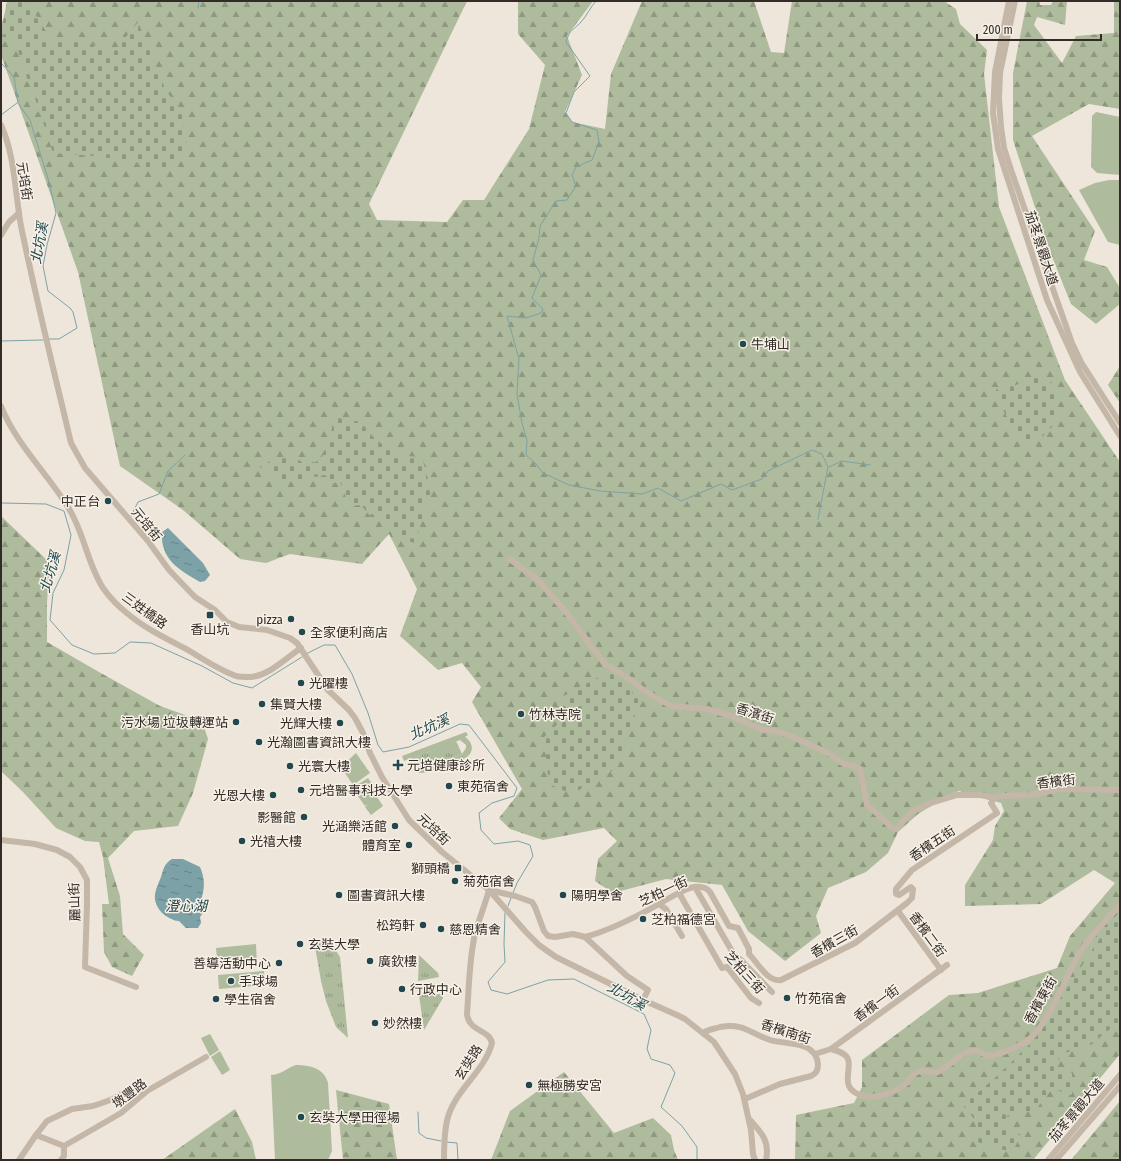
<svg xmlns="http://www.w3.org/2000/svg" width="1121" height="1161" viewBox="0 0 1121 1161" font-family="'Fira Sans Condensed','Noto Sans TC',sans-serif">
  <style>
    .grass { fill: url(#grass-tufts) }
    .forest { fill: url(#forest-firs) }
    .cemetery { fill: url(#cemetery-stones) }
    .pitch { fill: #aebb9c; fill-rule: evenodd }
    .water { fill: url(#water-ripples) }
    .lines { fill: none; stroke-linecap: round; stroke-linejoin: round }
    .stream { stroke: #7ca2a7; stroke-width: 1 }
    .minor { stroke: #c4b7a8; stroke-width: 6 }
    .poi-dot { fill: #22484e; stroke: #f6f0e6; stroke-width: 1.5 }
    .labels { text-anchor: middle; stroke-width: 3; stroke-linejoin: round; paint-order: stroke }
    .street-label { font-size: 13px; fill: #322b27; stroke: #f6f0e6 }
    .poi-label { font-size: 13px; fill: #322b27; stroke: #f6f0e6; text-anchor: start }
    .water-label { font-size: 14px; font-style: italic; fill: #22484e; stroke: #f6f0e6 }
  </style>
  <defs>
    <pattern id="grass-tufts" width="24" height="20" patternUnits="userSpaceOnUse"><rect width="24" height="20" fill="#aebb9c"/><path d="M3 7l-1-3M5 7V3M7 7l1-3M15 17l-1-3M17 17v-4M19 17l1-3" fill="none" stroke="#8e987f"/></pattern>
    <pattern id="forest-firs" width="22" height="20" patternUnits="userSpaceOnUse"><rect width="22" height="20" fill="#aebb9c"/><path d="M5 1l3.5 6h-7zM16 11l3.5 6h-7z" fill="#8e987f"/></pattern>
    <pattern id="cemetery-stones" width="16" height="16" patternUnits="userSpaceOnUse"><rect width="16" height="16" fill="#aebb9c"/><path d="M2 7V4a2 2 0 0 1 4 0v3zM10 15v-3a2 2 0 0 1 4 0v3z" fill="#8e987f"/></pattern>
    <pattern id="water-ripples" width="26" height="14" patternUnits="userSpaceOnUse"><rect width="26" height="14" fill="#7ca2a7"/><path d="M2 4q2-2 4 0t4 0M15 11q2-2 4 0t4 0" fill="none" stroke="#668488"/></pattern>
  </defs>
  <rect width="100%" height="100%" fill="#eee6da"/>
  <g class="grass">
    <path d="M456 741 462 754 426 768C421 769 418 767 416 762L418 756Z"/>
    <polygon points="329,940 340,957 348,1038 336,1027 326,1001 321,981 314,941"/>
    <polygon points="419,955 438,973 439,977 418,981"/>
    <polygon points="442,994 443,998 424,1030 419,995"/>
  </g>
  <g class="forest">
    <polygon points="7,1 467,1 369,204 377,220 447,222 463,200 484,200 529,129 545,65 518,34 518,1 593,1 567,36 582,75 565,112 572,122 605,129 611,74 642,1 754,1 771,52 784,53 792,1 944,1 956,9 960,24 987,50 984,74 999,207 1065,380 1120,462 1120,677 1119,680 1120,681 1120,1054 1033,1160 795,1160 796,1115 854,1103 862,1087 862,1060 949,995 978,993 1057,968 1070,936 1115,883 1094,870 1041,904 965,906 965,885 993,840 995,826 1004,811 1001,803 959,791 949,795 918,814 898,832 888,853 866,872 828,888 816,916 821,933 785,961 748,931 722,885 666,879 613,893 595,881 598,859 617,841 604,828 543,840 510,829 499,818 522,789 472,702 481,687 462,663 438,670 400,636 417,589 389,534 362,564 290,554 266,563 240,559 183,510 120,466 78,272 1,55 1,34"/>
    <polygon points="1027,1 1039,1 1040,5 1051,5 1053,1 1067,1 1065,25 1037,17 1034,25 1062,63 1076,36 1114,33 1114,1 1120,1 1120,109 1089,104 1032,136 1095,231 1084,260 1107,267 1120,288 1120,304 1096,324 1071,304 1047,244 1013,140 1013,73"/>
    <polygon points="1120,366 1120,403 1108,385"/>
    <polygon points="1,516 50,563 47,602 47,642 99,672 160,706 202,721 208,739 193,793 178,826 134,831 108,858 120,896 123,934 144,955 132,976 112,967 104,952 102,904 109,904 103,857 99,842 85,841 56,828 23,792 1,771"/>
    <polygon points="564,1072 614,1133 653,1118 671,1135 674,1150 678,1160 491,1160 510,1111"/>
    <polygon points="336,1090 389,1104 397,1160 343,1160"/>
    <polygon points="1120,1101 1120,1160 1071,1160"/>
    <polygon points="235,1109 252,1142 256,1160 162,1160"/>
  </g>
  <g class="cemetery">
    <polygon points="8,1 27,1 52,41 73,41 93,45 113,53 138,22 166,91 181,110 187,146 169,170 151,170 136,162 95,156 53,153 39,109 23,67 15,40 1,36 1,28"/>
    <polygon points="1036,376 1053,383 1058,409 1057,422 1039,440 1023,445 994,394 997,389 1016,385"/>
    <polygon points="334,417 361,422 376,440 388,448 394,455 422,457 431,491 415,543 393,537 386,518 371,517 361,505 349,506 340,481 334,483 325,475 282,483 259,466 290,455 307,465 321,460 331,433"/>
    <polygon points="610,671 639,699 617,768 572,794 549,784 544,737 562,720 558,699"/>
    <path d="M1120 911V1026C1106 1027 1098 1042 1086 1048 1080 1051 1071 1051 1064 1053L1053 1067 1072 1073V1095L1053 1089 1043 1098 1035 1113 1021 1110 1007 1116 1004 1126 1021 1135 1013 1151 997 1149 978 1142 975 1120 963 1105 996 1077 1031 1043 1110 923Z"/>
  </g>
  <g class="pitch">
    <polygon points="1096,112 1120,117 1120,175 1097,173 1091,167 1092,116"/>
    <polygon points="1109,180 1120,180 1120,245 1108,242 1079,190 1095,183"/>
    <path d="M466 732 468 735 465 737C471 741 474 747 470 754 466 760 453 762 447 765 434 770 410 783 411 758L404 761 402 756ZM460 740 466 745V748L462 754 426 768C421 769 418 767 416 762L418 756Z"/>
    <polygon points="356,753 370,773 353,785 341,767"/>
    <polygon points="368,778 380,795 377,797 383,806 371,815 365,807 368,804 365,806 352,788"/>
    <polygon points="256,944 257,965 218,968 216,948"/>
    <polygon points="264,971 265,985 219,989 218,975"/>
    <polygon points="210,1034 219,1050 210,1056 201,1038"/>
    <polygon points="220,1051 230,1070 222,1075 211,1057"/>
    <path d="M296 1065C310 1065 324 1068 328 1083L332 1151 328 1160H275L271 1075C280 1075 287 1068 296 1065Z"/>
  </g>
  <g class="water">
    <path d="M168 528 203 563 210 575 205 581 200 582C179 570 160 559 162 532Z"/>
    <path d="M172 859H183L200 867C205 879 205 888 201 900L207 907 200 917 201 923 198 928H186L179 921C167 920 153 908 155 894 156 888 159 882 161 877 164 868 164 864 172 859Z"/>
  </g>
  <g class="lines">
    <g class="stream">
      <path d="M596 1C590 7 587 16 581 22 572 32 571 27 566 42L590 76 574 92 566 113 572 122 597 130 599 142 592 160 576 167 572 175 576 186 567 200 556 201 540 226 539 238 533 260 541 275 532 298 543 309 541 313 526 318 507 316 519 359 517 394 522 423 527 441 526 455 536 464 543 473 569 485 600 491 642 494 658 488 681 501 721 484 732 490 762 479 768 471 812 450 822 454 828 467 818 519"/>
      <polyline points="198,8 199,1"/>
      <polyline points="1,63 14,77 18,103 30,120 49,182 56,213 47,245 43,266 48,291 70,308 73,312 77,328 59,339 48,339"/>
      <polyline points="1,115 17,103"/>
      <polyline points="1,341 43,340"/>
      <polyline points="829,467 842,461 870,465"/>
      <polyline points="1,503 46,504 64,511 71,535 64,570 53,593 50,620 72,645 94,654 115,653 130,642 151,643 202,666 233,683 252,688 302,657"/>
      <polyline points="131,516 138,502 159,494 168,471 185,455"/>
      <polyline points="306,654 324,645 335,645 352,674 368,713 378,745 383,752 409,747 460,724 469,725 517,788 514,796 492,803 479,813 481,830 494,844 518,841 530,845 533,856 517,883 513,893"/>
      <polyline points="508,906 511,898"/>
      <polyline points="505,913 504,944 505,962 488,982 491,990 507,994 548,980 574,979 644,1014 651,1030 647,1049 651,1059 670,1065 675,1073 661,1107 682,1126 697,1147 697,1160"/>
      <polyline points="418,1112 419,1133 426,1138 441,1141"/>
      <polyline points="446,1142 457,1143 458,1160"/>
    </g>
    <g class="minor">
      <polyline points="1009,1 995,72 993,113 998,149 1047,300 1080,372 1120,436"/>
      <polyline points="1015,1 1000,73 999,99 1001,127 1004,148 1011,170 1072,343 1081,362 1120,423"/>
      <path d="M1 125C15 155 15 194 21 226 36 299 54 371 71 443L85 468 148 541 169 570 195 597 215 610 227 622 239 627 267 630 290 638 297 643 328 690 349 710 355 718 363 733 370 753 382 777 409 820 442 852 489 890 515 896 532 902 535 907 544 931 548 936 555 937 573 934 585 937 627 976 648 990 643 1000"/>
      <polyline points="1,235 9,222 19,213"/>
      <path d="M1 406C16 444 47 473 68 507 84 532 87 563 103 588 110 598 119 607 128 614 146 629 167 639 188 650 203 659 219 670 236 676 240 677 247 677 251 677 270 675 286 658 301 648"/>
      <polyline points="510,559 539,581 571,618 588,642 606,665 628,678 646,692 671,706 707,709 731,716 763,730 776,731 791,736 828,753 844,764 854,766 860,769 861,774 867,805 880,816 892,828 896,829 899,826 911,812 931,803 957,795 981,795 994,798 1001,796 1030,795 1059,789 1120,790"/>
      <polyline points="1,840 35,844 57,850 70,857 80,867 87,880 87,905 85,967 136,987"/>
      <polyline points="695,887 737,960 740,959 772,992"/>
      <polyline points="489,890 525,931 539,945 556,957 643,1000 677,1015 685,1019 714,1042 735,1074 743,1094 751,1130 753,1154 755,1160"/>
      <polyline points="679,893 722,968 727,967 751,998 759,1003"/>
      <polyline points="659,904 666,909 682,936"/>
      <polyline points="898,911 941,970"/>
      <path d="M585 937C611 930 636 917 659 904 669 898 679 892 690 888 697 886 705 886 710 892L729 926 738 928 749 949V954C758 963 767 982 781 980L855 943 907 903 912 898 913 889 911 887 899 895 896 894V889L912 870 997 813 991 803 994 798"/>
      <path d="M703 1033C709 1029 714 1029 720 1027 745 1023 749 1033 770 1040 785 1045 816 1040 818 1064 818 1070 817 1073 811 1076L780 1084 745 1099"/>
      <path d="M831 1049C835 1050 841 1052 845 1055 857 1065 834 1089 864 1096 876 1099 894 1093 904 1085 908 1082 912 1075 917 1072 924 1068 931 1074 937 1072 945 1070 956 1057 965 1053 980 1046 981 1056 990 1056 999 1055 1019 1046 1027 1041 1048 1026 1065 978 1079 954 1090 935 1106 921 1120 905"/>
      <polyline points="815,1054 831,1049 947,965"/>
      <path d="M750 1120C762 1133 770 1142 766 1160"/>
      <polyline points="36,1135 47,1121 72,1109 93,1106 99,1104 113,1099 129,1089"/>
      <polyline points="19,1160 36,1135 64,1146 121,1113 147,1091 206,1057"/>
      <polyline points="61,1160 64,1156 64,1146"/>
      <path d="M444 1160C444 1146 444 1130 448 1117 456 1089 485 1071 492 1043 489 1029 469 1032 467 1014 469 988 469 960 475 934 479 919 485 905 489 890"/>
      <polyline points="1048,1160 1120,1075"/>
      <polyline points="1056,1160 1120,1086"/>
    </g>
  </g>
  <g class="poi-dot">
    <circle cx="743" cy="344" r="4"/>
    <circle cx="108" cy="501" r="4"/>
    <rect x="206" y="611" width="8" height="8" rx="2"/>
    <circle cx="291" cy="619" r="4"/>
    <circle cx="302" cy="632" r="4"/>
    <circle cx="301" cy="683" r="4"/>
    <circle cx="262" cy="704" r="4"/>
    <circle cx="521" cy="714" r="4"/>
    <circle cx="236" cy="722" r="4"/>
    <circle cx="340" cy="723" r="4"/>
    <circle cx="259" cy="742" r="4"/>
    <path d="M396 759h4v4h4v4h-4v4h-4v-4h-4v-4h4z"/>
    <circle cx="290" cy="766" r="4"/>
    <circle cx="449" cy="786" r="4"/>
    <circle cx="301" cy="790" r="4"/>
    <circle cx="273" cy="795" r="4"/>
    <circle cx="304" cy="817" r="4"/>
    <circle cx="395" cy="826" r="4"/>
    <circle cx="242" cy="841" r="4"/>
    <circle cx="409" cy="845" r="4"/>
    <rect x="454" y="864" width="8" height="8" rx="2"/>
    <circle cx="455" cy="881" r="4"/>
    <circle cx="339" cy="895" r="4"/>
    <circle cx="563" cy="895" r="4"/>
    <circle cx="643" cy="919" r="4"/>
    <circle cx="423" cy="925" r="4"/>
    <circle cx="441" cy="929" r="4"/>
    <circle cx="300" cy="944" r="4"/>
    <circle cx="370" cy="961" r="4"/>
    <circle cx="279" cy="963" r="4"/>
    <circle cx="231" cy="981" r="4"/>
    <circle cx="402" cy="989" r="4"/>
    <circle cx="787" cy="998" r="4"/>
    <circle cx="216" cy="999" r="4"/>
    <circle cx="375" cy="1023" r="4"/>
    <circle cx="529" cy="1085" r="4"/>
    <circle cx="301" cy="1117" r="4"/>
  </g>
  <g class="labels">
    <g class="street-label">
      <text transform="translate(25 181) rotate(81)" y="5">元培街</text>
      <text transform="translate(1042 248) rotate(72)" y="5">茄苳景觀大道</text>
      <text transform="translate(147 524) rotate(51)" y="5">元培街</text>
      <text transform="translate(145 610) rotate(36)" y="5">三姓橋路</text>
      <text transform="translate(755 713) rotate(18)" y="5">香濱街</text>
      <text transform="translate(1056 781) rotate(-6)" y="5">香檳街</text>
      <text transform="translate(434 829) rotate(44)" y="5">元培街</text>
      <text transform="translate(932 843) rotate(-34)" y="5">香檳五街</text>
      <text transform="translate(663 891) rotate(-25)" y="5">芝柏一街</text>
      <text transform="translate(74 902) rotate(-92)" y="5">麗山街</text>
      <text transform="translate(928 934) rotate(54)" y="5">香檳二街</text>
      <text transform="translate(834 941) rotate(-29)" y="5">香檳三街</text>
      <text transform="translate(745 972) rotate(48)" y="5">芝柏三街</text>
      <text transform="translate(1040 1000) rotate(-61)" y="5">香檳東街</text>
      <text transform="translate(876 1003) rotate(-36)" y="5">香檳一街</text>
      <text transform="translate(786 1031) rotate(18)" y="5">香檳南街</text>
      <text transform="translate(468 1062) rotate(-58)" y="5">玄奘路</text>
      <text transform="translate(129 1093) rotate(-37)" y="5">墩豐路</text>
      <text transform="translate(1076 1110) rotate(-50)" y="5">茄苳景觀大道</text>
    </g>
    <g class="poi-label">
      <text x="751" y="349">牛埔山</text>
      <text x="100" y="506" text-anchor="end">中正台</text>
      <text x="283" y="624" text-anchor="end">pizza</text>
      <text x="210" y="634" text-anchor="middle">香山坑</text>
      <text x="310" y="637">全家便利商店</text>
      <text x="309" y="688">光曜樓</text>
      <text x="270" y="709">集賢大樓</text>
      <text x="529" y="719">竹林寺院</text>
      <text x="228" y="727" text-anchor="end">污水場 垃圾轉運站</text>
      <text x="332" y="728" text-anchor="end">光輝大樓</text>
      <text x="267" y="747">光瀚圖書資訊大樓</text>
      <text x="407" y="770">元培健康診所</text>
      <text x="298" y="771">光寰大樓</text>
      <text x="457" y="791">東苑宿舍</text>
      <text x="309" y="795">元培醫事科技大學</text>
      <text x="265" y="800" text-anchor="end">光恩大樓</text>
      <text x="296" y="822" text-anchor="end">影醫館</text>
      <text x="387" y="831" text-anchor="end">光涵樂活館</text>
      <text x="250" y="846">光禧大樓</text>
      <text x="401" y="850" text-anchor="end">體育室</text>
      <text x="450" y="873" text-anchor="end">獅頭橋</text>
      <text x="463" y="886">菊苑宿舍</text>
      <text x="347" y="900">圖書資訊大樓</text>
      <text x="571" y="900">陽明學舍</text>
      <text x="651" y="924">芝柏福德宮</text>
      <text x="415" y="930" text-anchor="end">松筠軒</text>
      <text x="449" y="934">慈恩精舍</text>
      <text x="308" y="949">玄奘大學</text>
      <text x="378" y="966">廣欽樓</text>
      <text x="271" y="968" text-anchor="end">善導活動中心</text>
      <text x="239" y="986">手球場</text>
      <text x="410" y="994">行政中心</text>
      <text x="795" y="1003">竹苑宿舍</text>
      <text x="224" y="1004">學生宿舍</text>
      <text x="383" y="1028">妙然樓</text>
      <text x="537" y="1090">無極勝安宮</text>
      <text x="309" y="1122">玄奘大學田徑場</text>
    </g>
    <g class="water-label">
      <text transform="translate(39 243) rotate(-80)" y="5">北坑溪</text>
      <text transform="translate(50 572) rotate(-74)" y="5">北坑溪</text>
      <text transform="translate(429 727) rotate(-24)" y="5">北坑溪</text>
      <text x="186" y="911">澄心湖</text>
      <text transform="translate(627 996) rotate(30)" y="5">北坑溪</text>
    </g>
  </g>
  <rect width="1121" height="1161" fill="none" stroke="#322b27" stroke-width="4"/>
  <path d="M977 34v6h124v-6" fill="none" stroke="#322b27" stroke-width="2"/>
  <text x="983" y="34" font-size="12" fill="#322b27" stroke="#f6f0e6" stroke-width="3" paint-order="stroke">200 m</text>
</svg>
